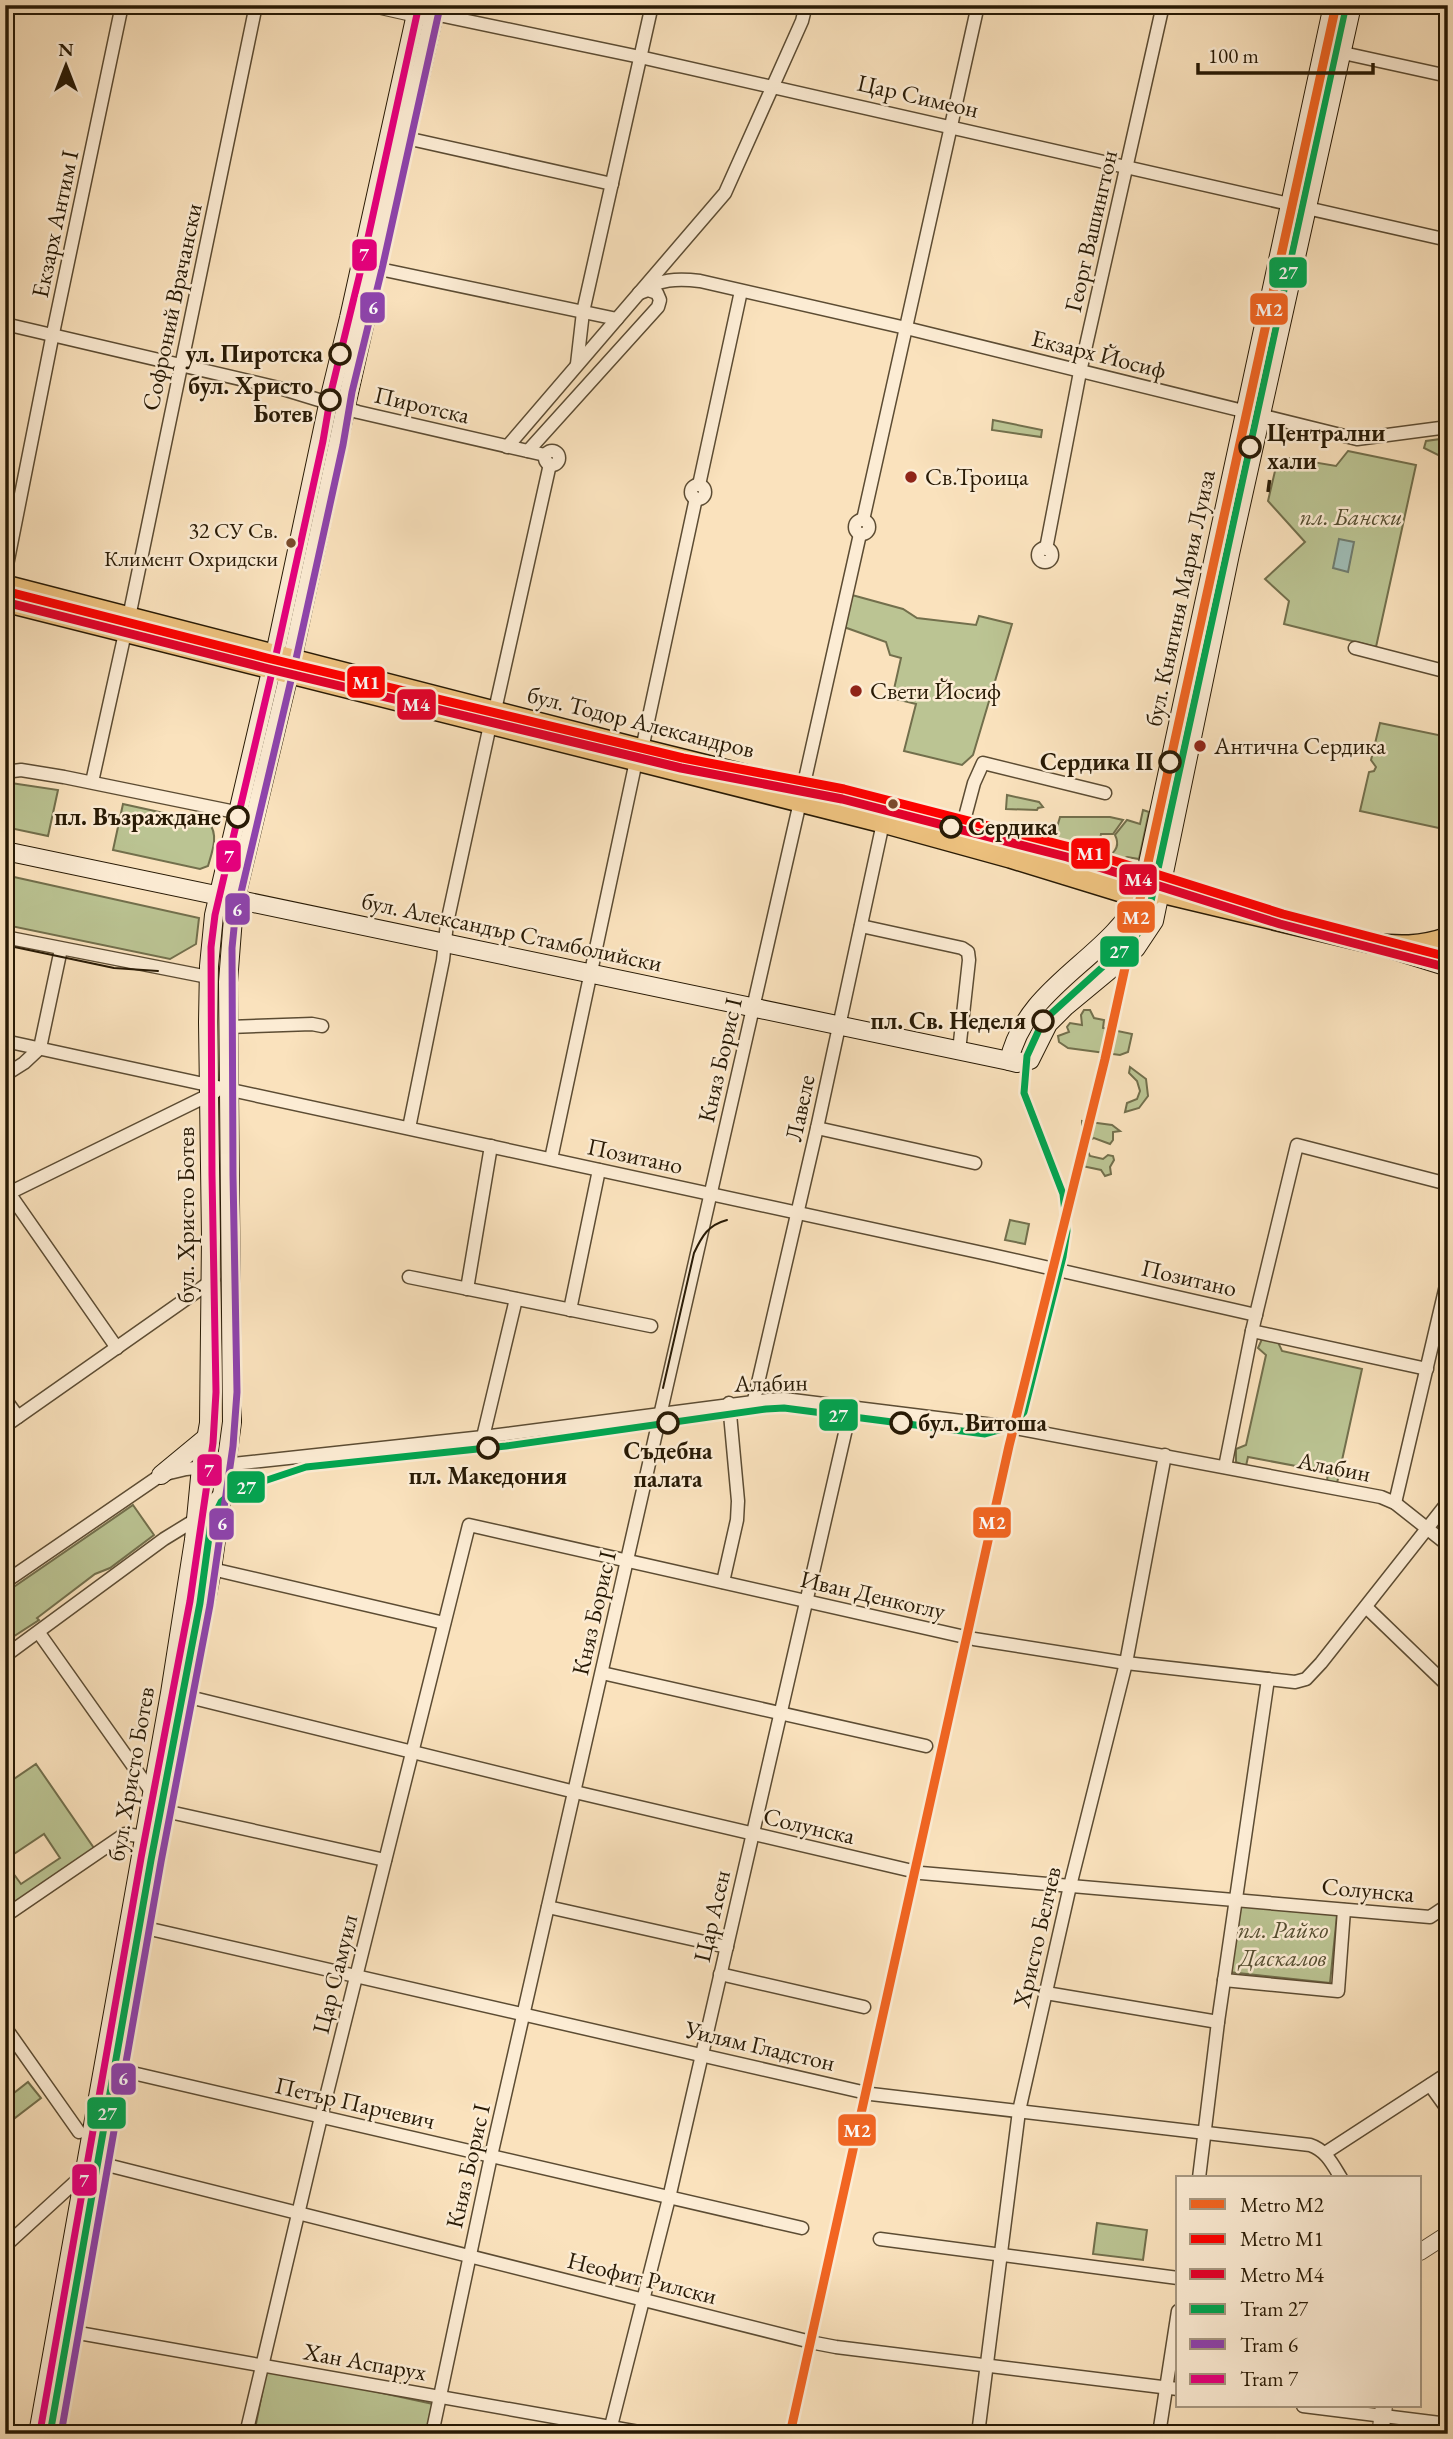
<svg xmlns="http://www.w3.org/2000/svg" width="1453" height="2439" viewBox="0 0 1453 2439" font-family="'EB Garamond',serif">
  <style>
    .green { fill: #bbc493; stroke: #726f4c; stroke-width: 2 }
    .water { fill: #9fbdb6; stroke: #6f7c6f; stroke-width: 2 }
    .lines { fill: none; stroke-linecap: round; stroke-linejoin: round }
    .minor-casing { stroke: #5c4c33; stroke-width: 15 }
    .tertiary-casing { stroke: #5c4c33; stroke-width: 18 }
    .secondary-casing { stroke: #281a05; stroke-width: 20 }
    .primary-casing { stroke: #281a05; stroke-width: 22 }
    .minor { stroke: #fcecd4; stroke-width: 12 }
    .tertiary { stroke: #fcecd4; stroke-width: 16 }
    .secondary { stroke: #fcecd4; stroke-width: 18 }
    .primary { stroke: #edc17e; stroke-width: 19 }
    .tram { stroke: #281a05; stroke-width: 2 }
    .rail { stroke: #281a05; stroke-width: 3.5; stroke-dasharray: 12 12; stroke-linecap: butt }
    .tram-1-casing { stroke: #fcecd4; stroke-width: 12 }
    .tram-2-casing { stroke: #fcecd4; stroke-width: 12 }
    .tram-3-casing { stroke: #fcecd4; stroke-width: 12 }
    .tram-1 { stroke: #00a651; stroke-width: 7 }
    .tram-2 { stroke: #8e44ad; stroke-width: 7 }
    .tram-3 { stroke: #e5007d; stroke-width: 7 }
    .metro-1-casing { stroke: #fcecd4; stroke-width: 14 }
    .metro-2-casing { stroke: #fcecd4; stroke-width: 14 }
    .metro-3-casing { stroke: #fcecd4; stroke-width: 14 }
    .metro-1 { stroke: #f26522; stroke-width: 9 }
    .metro-2 { stroke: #f00; stroke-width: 9 }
    .metro-3 { stroke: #e4002b; stroke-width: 9 }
    .stop-dot { fill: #fcecd4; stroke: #281a05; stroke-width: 3.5 }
    .poi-dot { fill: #8f2418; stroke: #fcecd4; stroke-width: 2.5 }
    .bus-dot { fill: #7a4b2a; stroke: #fcecd4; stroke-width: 2.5 }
    .labels { text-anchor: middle; stroke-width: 5; stroke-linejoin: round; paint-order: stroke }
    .bus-label { font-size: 22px; fill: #281a05; stroke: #fcecd4; text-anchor: end }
    .street-label { font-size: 24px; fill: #281a05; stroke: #fcecd4 }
    .stop-label { font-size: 24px; font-weight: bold; fill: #281a05; stroke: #fcecd4; text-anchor: end }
    .poi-label { font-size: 24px; fill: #281a05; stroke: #fcecd4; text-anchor: start }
    .park-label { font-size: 24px; font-style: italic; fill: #544d30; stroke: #fcecd4 }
    .line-badge { stroke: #fcecd4; stroke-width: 2.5 }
    .badge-label { font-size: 19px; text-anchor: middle; font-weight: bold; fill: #fff }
  </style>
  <rect width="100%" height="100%" fill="#fae2bd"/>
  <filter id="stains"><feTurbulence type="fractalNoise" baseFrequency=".00286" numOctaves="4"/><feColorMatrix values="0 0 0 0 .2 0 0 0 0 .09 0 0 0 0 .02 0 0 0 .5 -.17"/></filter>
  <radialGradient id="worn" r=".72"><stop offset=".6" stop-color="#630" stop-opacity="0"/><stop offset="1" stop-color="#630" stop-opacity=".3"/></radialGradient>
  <g class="green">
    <polygon points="993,420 1042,430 1041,437 992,430"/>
    <polygon points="1448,438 1448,460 1424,448 1426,441"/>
    <polygon points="1348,451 1416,465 1376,647 1284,624 1289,601 1265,579 1305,542 1268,501 1275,471 1289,458 1336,466"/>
    <polygon points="852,595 903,609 917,618 976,625 979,616 1012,624 973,755 962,765 904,751 916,704 892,698 901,658 890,655 886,642 844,627"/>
    <polygon points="1380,723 1448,737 1448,830 1360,811 1369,772 1374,771 1376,767 1371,760"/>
    <polygon points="11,783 58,790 48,836 5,827 5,785"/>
    <polygon points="1007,795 1039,802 1043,807 1038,808 1037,810 1006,809"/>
    <path d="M123 804 209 823C219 835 212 852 208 866L200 869 113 850Z"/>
    <path d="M1143 810 1149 812 1139 859 1127 857 1121 860 1117 871 1055 844 1053 841 1060 817H1110L1123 820 1113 834H1101L1100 839 1093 838 1092 846 1098 847V852L1105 853 1107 857C1116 852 1120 845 1115 835L1127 820 1140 824Z"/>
    <polygon points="5,875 199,918 196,944 170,959 6,925"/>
    <polygon points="1084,1010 1090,1010 1094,1018 1104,1020 1103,1028 1132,1034 1128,1052 1120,1055 1068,1048 1059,1042 1058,1036 1069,1032 1067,1027 1070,1023 1082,1025 1081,1015"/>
    <polygon points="1130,1067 1146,1079 1148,1096 1139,1108 1125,1112 1127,1103 1137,1099 1140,1091 1137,1081 1129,1073"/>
    <polygon points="1082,1121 1112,1125 1120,1131 1113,1132 1113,1140 1110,1144 1094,1138 1089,1140 1085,1135 1087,1126 1082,1125"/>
    <polygon points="1082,1150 1087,1150 1090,1156 1103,1159 1108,1155 1113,1156 1114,1160 1110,1167 1111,1174 1105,1176 1101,1170 1082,1166 1083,1160 1079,1154"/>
    <polygon points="1010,1220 1029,1224 1025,1244 1005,1240"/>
    <polygon points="1262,1339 1277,1340 1282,1351 1362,1369 1337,1483 1327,1481 1328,1472 1248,1457 1246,1466 1236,1462 1236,1449 1246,1445 1266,1355 1258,1348"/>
    <polygon points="133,1505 154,1535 110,1568 95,1574 37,1618 39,1620 5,1642 5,1593"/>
    <polygon points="36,1764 96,1851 5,1913 5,1862 21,1884 60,1858 44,1834 5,1860 5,1785"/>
    <polygon points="1236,1904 1337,1915 1330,1983 1229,1972"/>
    <polygon points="28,2082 41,2098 11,2121 5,2113 5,2100"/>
    <polygon points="1097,2223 1147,2230 1143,2260 1093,2254"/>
    <polygon points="267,2368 433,2404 426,2434 254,2434"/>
  </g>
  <polygon class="water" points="1339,539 1354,542 1348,572 1333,568"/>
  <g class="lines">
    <defs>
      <g id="minor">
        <polyline points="434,14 640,57 1448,240"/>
        <polyline points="1334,51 1448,76"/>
        <polyline points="406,138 612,184"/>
        <polyline points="370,267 617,319"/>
        <path d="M639 293C659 279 677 278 700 281L906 328 1357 439 1448 427"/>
        <polyline points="5,324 283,389 358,412 545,455"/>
        <polyline points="577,364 583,312 652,5"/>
        <polyline points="507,447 725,193 802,21 806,5"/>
        <polyline points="528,451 658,307 660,300 657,293 648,290 640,293"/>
        <circle cx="552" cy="458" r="7"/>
        <polyline points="699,485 741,291"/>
        <circle cx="698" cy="492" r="7"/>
        <polyline points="863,520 978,5"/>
        <circle cx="862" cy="527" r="7"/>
        <circle cx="1045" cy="555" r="7"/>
        <polyline points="1046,549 1080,372 1163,5"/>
        <polyline points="5,575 52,338 122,5"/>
        <polyline points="129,617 256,5"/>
        <polyline points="1355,648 1448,672"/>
        <polyline points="495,710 550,464"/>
        <polyline points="642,749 696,498"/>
        <polyline points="5,755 5,759"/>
        <polyline points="5,772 21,770 64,777 245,814"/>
        <polyline points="92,782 125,633"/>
        <polyline points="803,788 860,534"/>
        <polyline points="962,828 974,783 983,763 1105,793"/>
        <polyline points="861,926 962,948 968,952 969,960 959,1051"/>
        <polyline points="5,937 208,977"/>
        <polyline points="229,1027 312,1024 322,1026"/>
        <polyline points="5,1041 992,1255 1256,1315"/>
        <polyline points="5,1075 24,1063 40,1048 61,949"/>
        <polyline points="409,1128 443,960 447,923 490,725"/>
        <polyline points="817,1128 975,1163"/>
        <polyline points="551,1159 636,761"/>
        <polyline points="9,1193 117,1348"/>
        <polyline points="5,1195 215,1092"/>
        <polyline points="409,1277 651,1326"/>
        <polyline points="467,1289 491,1146"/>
        <polyline points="570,1310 599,1170"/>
        <polyline points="1252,1331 1427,1369"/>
        <polyline points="5,1399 18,1417"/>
        <polyline points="754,1400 817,1128 883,823"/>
        <polyline points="5,1426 213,1280"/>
        <polyline points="483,1437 516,1299"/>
        <polyline points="1225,1467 1252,1331 1297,1145 1448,1184"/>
        <polyline points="1395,1503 1448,1277"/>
        <polyline points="212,1569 444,1623"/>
        <polyline points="5,1582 161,1475 186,1469 483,1437 768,1400 784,1399 1010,1427 1381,1497 1395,1503 1448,1545"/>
        <polyline points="723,1582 737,1520 738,1501 729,1403"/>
        <polyline points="1366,1607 1448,1686"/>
        <polyline points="39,1633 165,1811 385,1860"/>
        <polyline points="5,1656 164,1539 195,1520 222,1492"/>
        <polyline points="602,1673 926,1746"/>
        <polyline points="181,1695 575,1792 921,1873 1430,1917 1448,1905"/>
        <polyline points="548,1907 727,1947"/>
        <polyline points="5,1916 125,1834 145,1837"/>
        <path d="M137 1926 871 2094 1310 2145C1326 2150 1333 2165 1341 2178"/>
        <polyline points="720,1974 864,2007"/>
        <polyline points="1224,1980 1338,1991 1344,1910"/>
        <polyline points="1046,1993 1218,2022"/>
        <polyline points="5,2027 79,2132"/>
        <polyline points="111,2068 802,2228"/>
        <polyline points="1430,2085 1448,2110"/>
        <polyline points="1325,2153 1448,2073"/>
        <polyline points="103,2164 815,2343 836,2347 1178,2389"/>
        <polyline points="1199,2178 1218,2022 1268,1679"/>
        <polyline points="880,2239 1178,2278"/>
        <polyline points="5,2246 85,2173"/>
        <polyline points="73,2332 650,2434"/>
        <polyline points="1303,2406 1448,2424"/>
        <polyline points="246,2434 321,2117 469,1525 974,1639 1126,1663 1295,1682 1306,1679 1321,1663 1448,1502"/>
        <polyline points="432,2434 491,2156 800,802"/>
        <polyline points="609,2434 669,2198 851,1407"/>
        <polyline points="978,2434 1019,2111 1070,1886 1126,1663 1165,1455"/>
        <polyline points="1159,2434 1178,2311"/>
      </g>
      <g id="tertiary">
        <polyline points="376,5 416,14 428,14"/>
        <polyline points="1420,2252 1448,2234"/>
        <polyline points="1380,2434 1384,2406"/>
      </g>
      <g id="secondary">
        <polyline points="5,851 1009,1061 1017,1063 1030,1060 1048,1024 1066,1006 1136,948 1154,921 1230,554 1352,5"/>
        <polyline points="1387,948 1448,967"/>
        <path d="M1009 1061C1026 985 1106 961 1141 896L1333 5"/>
        <polyline points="161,1475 207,1437"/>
        <polyline points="38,2434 170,1693 194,1540 201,1467 209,1423 211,1238 208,1022 209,966 214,915 275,654 329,400 349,318 418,5"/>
        <polyline points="55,2434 156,1860 212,1569 232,1422 228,982 234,905 289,674 346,406 436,5"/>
      </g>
      <g id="primary">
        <path d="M5 585 642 749 962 828 1144 885 1161 893 1370 943C1397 946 1421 947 1448 937"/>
        <polyline points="5,602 883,823 1010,858 1124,893 1141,896 1153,895"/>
      </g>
    </defs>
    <use href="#minor" class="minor-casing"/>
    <use href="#tertiary" class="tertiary-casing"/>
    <use href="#secondary" class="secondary-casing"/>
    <use href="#primary" class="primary-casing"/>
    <use href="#minor" class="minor"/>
    <use href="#tertiary" class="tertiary"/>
    <use href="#secondary" class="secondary"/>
    <use href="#primary" class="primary"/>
    <g class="tram">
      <polyline points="5,945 114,968 158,971"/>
      <path d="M663 1388 694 1253C702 1236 708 1225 727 1220"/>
    </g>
    <polyline class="rail" points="1268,492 1272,462"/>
    <defs>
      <polyline id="tram-1" points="50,2434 151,1860 200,1603 211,1522 221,1502 234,1491 306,1467 506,1446 766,1409 784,1408 985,1434 1010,1427 1024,1412 1063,1257 1067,1231 1063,1194 1024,1093 1027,1056 1043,1021 1130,942 1141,930 1148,915 1346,5"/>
      <polyline id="tram-2" points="61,2434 161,1862 210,1605 233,1446 237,1392 233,1175 232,948 235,918 296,659 343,445 352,392 382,269 440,7"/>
      <polyline id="tram-3" points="40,2432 141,1858 190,1601 213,1443 216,1392 212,1175 211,947 215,915 276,655 323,441 332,388 362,265 419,5"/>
    </defs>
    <use href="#tram-1" class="tram-1-casing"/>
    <use href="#tram-2" class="tram-2-casing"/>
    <use href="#tram-3" class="tram-3-casing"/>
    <use href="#tram-1" class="tram-1"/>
    <use href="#tram-2" class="tram-2"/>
    <use href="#tram-3" class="tram-3"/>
    <defs>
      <polyline id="metro-1" points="790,2434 1009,1446 1105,1059 1336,5"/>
      <polyline id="metro-2" points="5,591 267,658 683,758 844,789 1070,847 1283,914 1448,957"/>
      <polyline id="metro-3" points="5,602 265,668 681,768 842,799 1067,857 1280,924 1445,967"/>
    </defs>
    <use href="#metro-1" class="metro-1-casing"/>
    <use href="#metro-2" class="metro-2-casing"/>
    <use href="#metro-3" class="metro-3-casing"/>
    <use href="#metro-1" class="metro-1"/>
    <use href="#metro-2" class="metro-2"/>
    <use href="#metro-3" class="metro-3"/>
  </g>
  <g class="stop-dot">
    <circle cx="340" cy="354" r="10"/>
    <circle cx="330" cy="400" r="10"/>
    <circle cx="1250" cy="447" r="10"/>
    <circle cx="1170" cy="762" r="10"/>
    <circle cx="238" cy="817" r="10"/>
    <circle cx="951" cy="827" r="10"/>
    <circle cx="1043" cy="1021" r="10"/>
    <circle cx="668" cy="1423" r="10"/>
    <circle cx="901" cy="1423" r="10"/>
    <circle cx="488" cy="1448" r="10"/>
  </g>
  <g class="poi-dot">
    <circle cx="911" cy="477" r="7"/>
    <circle cx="856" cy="691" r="7"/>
    <circle cx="1200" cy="746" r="7"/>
  </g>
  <g class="bus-dot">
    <circle cx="291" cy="543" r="6"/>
    <circle cx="893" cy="804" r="6"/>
  </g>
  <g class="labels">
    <g class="bus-label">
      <text x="278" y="538">32 СУ Св.<tspan x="278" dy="28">Климент Охридски</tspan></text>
    </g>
    <g class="street-label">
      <text transform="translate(918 96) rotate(13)" y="8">Цар Симеон</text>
      <text transform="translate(55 224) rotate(-78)" y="8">Екзарх Антим I</text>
      <text transform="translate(1091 231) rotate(-77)" y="8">Георг Вашингтон</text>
      <text transform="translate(172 307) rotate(-78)" y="8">Софроний Врачански</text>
      <text transform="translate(1099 354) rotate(14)" y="8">Екзарх Йосиф</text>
      <text transform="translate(422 405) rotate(13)" y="8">Пиротска</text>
      <text transform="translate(1180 598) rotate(-78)" y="8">бул. Княгиня Мария Луиза</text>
      <text transform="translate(641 722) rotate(14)" y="8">бул. Тодор Александров</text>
      <text transform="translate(512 932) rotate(12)" y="8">бул. Александър Стамболийски</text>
      <text transform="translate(720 1060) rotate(-77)" y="8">Княз Борис I</text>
      <text transform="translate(800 1108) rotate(-78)" y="8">Лавеле</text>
      <text transform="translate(635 1156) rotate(12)" y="8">Позитано</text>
      <text transform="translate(186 1215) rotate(-90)" y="8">бул. Христо Ботев</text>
      <text transform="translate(1189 1278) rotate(13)" y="8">Позитано</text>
      <text transform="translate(771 1383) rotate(-1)" y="8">Алабин</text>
      <text transform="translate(1334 1467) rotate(11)" y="8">Алабин</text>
      <text transform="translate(873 1595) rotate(13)" y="8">Иван Денкоглу</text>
      <text transform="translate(594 1613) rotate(-77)" y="8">Княз Борис I</text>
      <text transform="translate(131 1774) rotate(-80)" y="8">бул. Христо Ботев</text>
      <text transform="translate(809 1826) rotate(13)" y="8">Солунска</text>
      <text transform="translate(1368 1890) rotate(5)" y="8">Солунска</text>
      <text transform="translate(712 1916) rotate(-77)" y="8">Цар Асен</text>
      <text transform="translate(1037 1937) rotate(-77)" y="8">Христо Белчев</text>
      <text transform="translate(335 1974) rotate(-76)" y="8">Цар Самуил</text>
      <text transform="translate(760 2046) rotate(13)" y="8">Уилям Гладстон</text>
      <text transform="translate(355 2103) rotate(13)" y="8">Петър Парчевич</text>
      <text transform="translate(468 2166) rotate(-77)" y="8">Княз Борис I</text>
      <text transform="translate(642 2278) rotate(14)" y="8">Неофит Рилски</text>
      <text transform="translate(365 2362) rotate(10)" y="8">Хан Аспарух</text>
    </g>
    <g class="stop-label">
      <text x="323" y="362">ул. Пиротска</text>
      <text x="313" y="394">бул. Христо<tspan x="313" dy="28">Ботев</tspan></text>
      <text x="1267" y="441" text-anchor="start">Централни<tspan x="1267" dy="28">хали</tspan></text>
      <text x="1153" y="770">Сердика II</text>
      <text x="221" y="825">пл. Възраждане</text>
      <text x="968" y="835" text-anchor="start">Сердика</text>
      <text x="1026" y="1029">пл. Св. Неделя</text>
      <text x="918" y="1431" text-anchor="start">бул. Витоша</text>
      <text x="668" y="1459" text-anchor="middle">Съдебна<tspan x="668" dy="28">палата</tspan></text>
      <text x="488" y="1484" text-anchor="middle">пл. Македония</text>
    </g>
    <g class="poi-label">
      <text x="925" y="485">Св.Троица</text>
      <text x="870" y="699">Свети Йосиф</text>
      <text x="1214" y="754">Антична Сердика</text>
    </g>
    <g class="park-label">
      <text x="1351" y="525">пл. Бански</text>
      <text x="1283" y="1938">пл. Райко<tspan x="1283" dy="28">Даскалов</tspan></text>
    </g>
  </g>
  <g class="line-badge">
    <rect x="351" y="238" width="27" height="34" rx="7" fill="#e5007d"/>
    <rect x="1268" y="256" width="40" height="33" rx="7" fill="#00a651"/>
    <rect x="359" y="291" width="27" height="33" rx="7" fill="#8e44ad"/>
    <rect x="1249" y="292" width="40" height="34" rx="7" fill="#f26522"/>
    <rect x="346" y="665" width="40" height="34" rx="7" fill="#f00"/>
    <rect x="396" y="688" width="41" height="33" rx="7" fill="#e4002b"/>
    <rect x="1070" y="837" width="41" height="33" rx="7" fill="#f00"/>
    <rect x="215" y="839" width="27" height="34" rx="7" fill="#e5007d"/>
    <rect x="1118" y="863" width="40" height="33" rx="7" fill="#e4002b"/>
    <rect x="224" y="892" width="27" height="34" rx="7" fill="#8e44ad"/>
    <rect x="1116" y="900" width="40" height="34" rx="7" fill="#f26522"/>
    <rect x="1099" y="935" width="41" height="33" rx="7" fill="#00a651"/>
    <rect x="818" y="1398" width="41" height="34" rx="7" fill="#00a651"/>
    <rect x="196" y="1453" width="27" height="34" rx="7" fill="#e5007d"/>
    <rect x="226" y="1470" width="40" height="34" rx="7" fill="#00a651"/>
    <rect x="972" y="1506" width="40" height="33" rx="7" fill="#f26522"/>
    <rect x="208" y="1507" width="27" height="34" rx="7" fill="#8e44ad"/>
    <rect x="110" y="2062" width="27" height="34" rx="7" fill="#8e44ad"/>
    <rect x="86" y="2096" width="41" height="34" rx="7" fill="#00a651"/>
    <rect x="837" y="2113" width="40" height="34" rx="7" fill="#f26522"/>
    <rect x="71" y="2163" width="27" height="34" rx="7" fill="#e5007d"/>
  </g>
  <g class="badge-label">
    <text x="364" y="261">7</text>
    <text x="1288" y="279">27</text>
    <text x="373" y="314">6</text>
    <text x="1269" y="316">M2</text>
    <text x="366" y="689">M1</text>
    <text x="416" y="711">M4</text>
    <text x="1090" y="860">M1</text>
    <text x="229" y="863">7</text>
    <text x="1138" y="886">M4</text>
    <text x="237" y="916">6</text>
    <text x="1136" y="924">M2</text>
    <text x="1119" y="958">27</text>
    <text x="838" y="1422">27</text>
    <text x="209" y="1477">7</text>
    <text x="246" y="1494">27</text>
    <text x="992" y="1529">M2</text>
    <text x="222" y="1530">6</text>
    <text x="123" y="2085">6</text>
    <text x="107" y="2120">27</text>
    <text x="857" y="2137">M2</text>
    <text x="84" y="2187">7</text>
  </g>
  <rect width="1453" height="2439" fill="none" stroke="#fae2bd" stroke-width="28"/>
  <rect x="7" y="7" width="1439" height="2425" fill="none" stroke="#281a05" stroke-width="3.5"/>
  <rect x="14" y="14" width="1425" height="2411" fill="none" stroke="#281a05" stroke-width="2"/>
  <rect x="1176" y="2176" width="245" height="231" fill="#fcecd4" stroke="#a79881" stroke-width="2"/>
  <rect x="1190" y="2199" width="35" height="10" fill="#f26522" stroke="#a79881" stroke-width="2"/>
  <text x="1240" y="2212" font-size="21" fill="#281a05">Metro M2</text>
  <rect x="1190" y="2234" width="35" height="10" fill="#ff0000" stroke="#a79881" stroke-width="2"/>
  <text x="1240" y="2246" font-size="21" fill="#281a05">Metro M1</text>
  <rect x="1190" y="2269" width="35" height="10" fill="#e4002b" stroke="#a79881" stroke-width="2"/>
  <text x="1240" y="2282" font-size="21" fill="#281a05">Metro M4</text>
  <rect x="1190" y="2304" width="35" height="10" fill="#00a651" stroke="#a79881" stroke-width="2"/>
  <text x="1240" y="2316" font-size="21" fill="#281a05">Tram 27</text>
  <rect x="1190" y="2339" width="35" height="10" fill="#8e44ad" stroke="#a79881" stroke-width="2"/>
  <text x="1240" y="2352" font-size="21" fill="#281a05">Tram 6</text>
  <rect x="1190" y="2374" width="35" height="10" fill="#e5007d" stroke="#a79881" stroke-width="2"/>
  <text x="1240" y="2386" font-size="21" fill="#281a05">Tram 7</text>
  <g transform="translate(66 66)" stroke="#fcecd4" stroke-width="5" paint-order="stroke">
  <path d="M0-5L12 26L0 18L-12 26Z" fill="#281a05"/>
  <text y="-10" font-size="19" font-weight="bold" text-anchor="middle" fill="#281a05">N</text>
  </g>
  <path d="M1198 63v10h175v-10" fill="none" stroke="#281a05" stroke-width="3.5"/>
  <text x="1208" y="63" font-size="21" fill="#281a05" stroke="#fcecd4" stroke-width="5" paint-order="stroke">100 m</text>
  <rect width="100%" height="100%" filter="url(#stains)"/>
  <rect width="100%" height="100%" fill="url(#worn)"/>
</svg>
